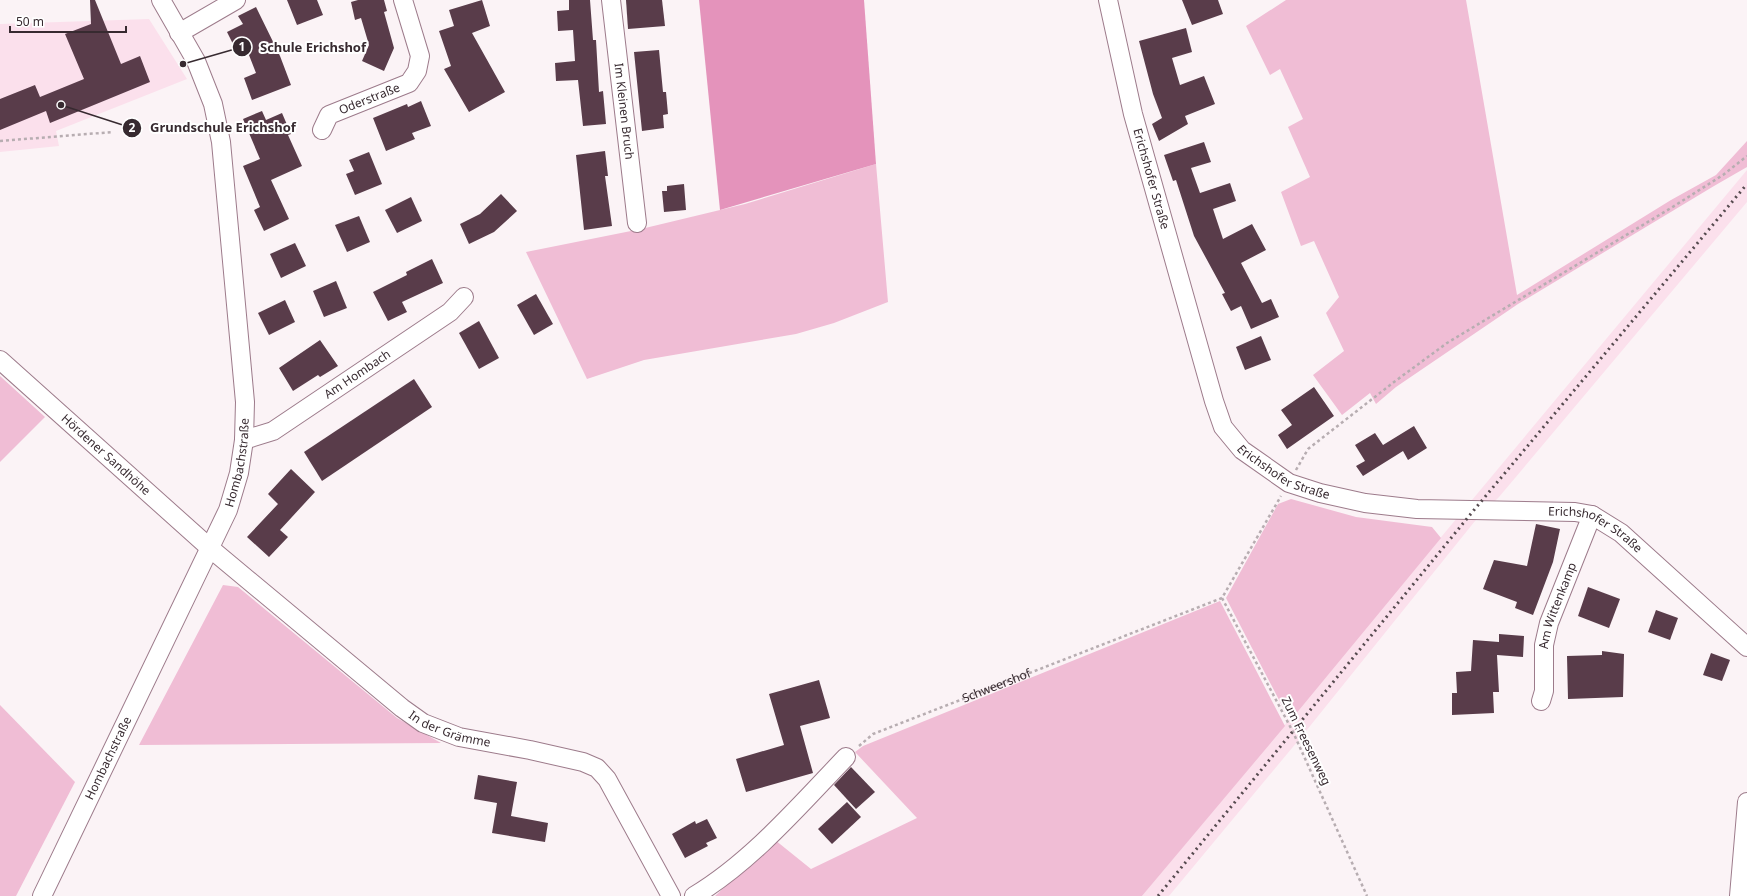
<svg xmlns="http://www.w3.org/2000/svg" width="1747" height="896" viewBox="0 0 1747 896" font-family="'Noto Sans',sans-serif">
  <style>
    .built { fill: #fbe0ec }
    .green { fill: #f0bdd5 }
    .forest { fill: #e493bb }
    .building { fill: #593c4a }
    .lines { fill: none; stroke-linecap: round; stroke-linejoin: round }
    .minor-casing { stroke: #9d7b8b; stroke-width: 20 }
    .path { stroke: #b7adb1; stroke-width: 2.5; stroke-dasharray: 3 3; stroke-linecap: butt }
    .minor { stroke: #fff; stroke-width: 18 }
    .rail { stroke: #564a4f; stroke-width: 3; stroke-dasharray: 2 4; stroke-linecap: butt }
    .labels { text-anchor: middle; stroke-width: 4; stroke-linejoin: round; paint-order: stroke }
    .street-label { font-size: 12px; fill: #372a30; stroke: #fff }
    .leader { fill: none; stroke: #372a30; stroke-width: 1.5 }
    .callout-dot { fill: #372a30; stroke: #fff; stroke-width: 1.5 }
    .mark-label { font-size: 12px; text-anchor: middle; font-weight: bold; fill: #fff }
    .callout-label { font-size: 13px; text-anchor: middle; font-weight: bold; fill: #372a30; stroke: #fff; stroke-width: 4; stroke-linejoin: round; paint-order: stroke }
  </style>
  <rect width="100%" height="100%" fill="#fbf3f6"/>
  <g class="built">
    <polygon points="149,19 187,79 56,131 59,146 0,152 0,24"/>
    <polygon points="1747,170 1747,202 1499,497 1475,521 1302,736 1169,896 1142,896"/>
  </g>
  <g class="green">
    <polygon points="1286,0 1466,0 1517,295 1671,200 1716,175 1747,141 1747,167 1714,186 1518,304 1396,387 1376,404 1370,393 1342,415 1313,375 1344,351 1326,313 1339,297 1314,241 1301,246 1281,192 1310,177 1288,127 1303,119 1280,69 1270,75 1246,26"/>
    <polygon points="876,164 888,302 834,323 796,334 644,360 587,379 526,252 641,229 745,204"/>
    <polygon points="0,376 45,417 0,462"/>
    <polygon points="1291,499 1356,517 1432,527 1441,538 1290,721 1226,598 1278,504"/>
    <polygon points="223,585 238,587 397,718 441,743 139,745"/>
    <polygon points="1220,601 1285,726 1142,896 715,896 775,840 811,869 917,818 855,752 863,746"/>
    <polygon points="0,705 75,782 16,896 0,896"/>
  </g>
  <polygon class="forest" points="699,0 864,0 876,164 720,210"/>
  <g class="building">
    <polygon points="90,0 95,0 121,64 140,56 150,82 50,123 46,111 0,130 0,99 35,85 40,97 84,79 65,34 91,24"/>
    <polygon points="287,0 317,0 323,15 297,25"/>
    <polygon points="358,0 384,0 387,11 384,12 394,48 384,71 362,61 369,45 361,18 355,20 351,2"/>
    <polygon points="482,0 490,26 472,33 505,92 469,112 444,69 451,66 439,31 454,26 449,10"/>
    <polygon points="569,0 590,0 593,40 596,40 599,92 603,91 606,124 583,126 578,80 556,81 555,63 575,61 573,30 558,31 557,11 569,10"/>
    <polygon points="626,0 662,0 665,26 628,29"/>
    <polygon points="1182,0 1218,0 1223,14 1192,25"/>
    <polygon points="256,7 280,56 291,85 252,100 244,78 256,73 247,50 238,54 227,32 243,24 238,16"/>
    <polygon points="1186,28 1192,52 1172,58 1180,85 1204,76 1215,104 1185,116 1188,124 1159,141 1152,124 1162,118 1153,94 1139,41"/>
    <polygon points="659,50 663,92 666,92 668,114 663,115 664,128 642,131 634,52"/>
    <polygon points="421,101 431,126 412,133 415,139 386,151 373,118 407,104 408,107"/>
    <polygon points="262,111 266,120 282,113 291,134 288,135 302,166 271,180 289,219 264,231 254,210 260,207 243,166 260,159 243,119"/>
    <polygon points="1204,142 1211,162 1191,168 1200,193 1230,183 1236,201 1213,209 1223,239 1252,224 1266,250 1241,263 1262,303 1271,299 1279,317 1251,329 1241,306 1231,311 1222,294 1225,293 1194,236 1176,180 1173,181 1164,155"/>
    <polygon points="605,151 608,176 605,176 612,226 584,230 576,155"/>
    <polygon points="369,152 382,184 355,195 346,174 354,171 349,160"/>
    <polygon points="684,184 686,210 664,212 662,191 667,191 667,186"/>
    <polygon points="501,194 517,211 494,232 469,244 460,224 480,214"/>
    <polygon points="411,197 422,221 397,233 385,210"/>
    <polygon points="359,216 370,242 347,252 335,225"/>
    <polygon points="295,243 306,266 281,278 270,254"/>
    <polygon points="432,259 443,283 402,302 407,312 388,321 373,292 407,275 406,272"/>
    <polygon points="336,281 347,308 324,317 313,291"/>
    <polygon points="536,294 553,324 534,335 517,305"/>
    <polygon points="285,300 295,322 269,335 258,313"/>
    <polygon points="479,321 499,358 479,369 459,333"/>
    <polygon points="1261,336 1271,360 1245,370 1236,347"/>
    <polygon points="320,340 338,366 320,377 318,375 293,391 279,368"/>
    <polygon points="414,379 432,407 322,481 304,452"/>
    <polygon points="1314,387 1334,416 1287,449 1278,435 1292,425 1281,410"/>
    <polygon points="1414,426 1427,448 1408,460 1403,451 1363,476 1356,466 1365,461 1355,445 1375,433 1383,445"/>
    <polygon points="291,469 315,492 280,530 288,537 269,557 247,537 278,504 268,494"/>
    <polygon points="1536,524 1560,529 1553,562 1533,615 1515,608 1517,602 1483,589 1494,560 1527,566"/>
    <polygon points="1588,587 1620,599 1609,628 1578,616"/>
    <polygon points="1656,610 1678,618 1670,640 1648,632"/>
    <polygon points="1499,634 1524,636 1523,657 1497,655 1499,692 1493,692 1494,713 1452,715 1452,693 1457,693 1456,672 1471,671 1473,640 1499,642"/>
    <polygon points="1602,651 1624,654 1623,697 1568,699 1567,656 1602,655"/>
    <polygon points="1711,653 1730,660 1722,681 1703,675"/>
    <polygon points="819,680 830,718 800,726 813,773 746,792 736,759 784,745 769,694"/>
    <polygon points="851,767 875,792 856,809 834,785"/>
    <polygon points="478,775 517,782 511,816 548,823 545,842 492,833 497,803 474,799"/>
    <polygon points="847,802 861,817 832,844 818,829"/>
    <polygon points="707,819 717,838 706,843 708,846 685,858 672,834 695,821 696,824"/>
  </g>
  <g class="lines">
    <defs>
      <g id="minor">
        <path id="s2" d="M611 0 637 223"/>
        <path id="s3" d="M1108 0 1133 114 1214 401 1223 427 1242 450 1289 483 1320 493 1365 503 1417 509 1575 512 1592 515 1621 533 1747 647"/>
        <polyline points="179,33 236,0"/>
        <path id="s4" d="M322 130 329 115 409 83 417 71 420 56 403 0"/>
        <path id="s5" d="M0 360 211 549 402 708 423 723 459 737 530 750 583 762 597 768 607 779 671 896"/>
        <path id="s6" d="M244 440 273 431 450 312 464 297"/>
        <path id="s7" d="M1541 701 1544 691V645L1549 623 1592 515"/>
        <path id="s8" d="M42 896 228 510 239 473 244 440 245 402 221 142 213 104 196 61 161 0"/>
        <path d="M694 896C751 862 800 805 846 757"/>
        <polyline points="1739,896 1747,802"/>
      </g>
    </defs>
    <use href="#minor" class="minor-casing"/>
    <g class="path">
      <polyline points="0,141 113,132"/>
      <polyline points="1296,470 1308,449 1394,382 1447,343 1671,208 1723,175 1747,156"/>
      <polyline points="1222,598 1293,732 1367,896"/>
      <path id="s1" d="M859 746 873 734 1222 598 1281 496"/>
    </g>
    <use href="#minor" class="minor"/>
    <polyline class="rail" points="1158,896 1474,510 1747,184"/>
  </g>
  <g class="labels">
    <g class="street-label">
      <text dy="4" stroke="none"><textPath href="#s4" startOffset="60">Oderstraße</textPath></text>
      <text dy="4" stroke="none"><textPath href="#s2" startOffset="112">Im Kleinen Bruch</textPath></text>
      <text dy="4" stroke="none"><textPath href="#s3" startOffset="184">Erichshofer Straße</textPath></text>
      <text dy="4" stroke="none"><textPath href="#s6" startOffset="132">Am Hombach</textPath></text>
      <text dy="4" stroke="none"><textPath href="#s5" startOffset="142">Hördener Sandhöhe</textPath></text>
      <text dy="4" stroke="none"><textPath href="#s8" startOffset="477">Hombachstraße</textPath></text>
      <text dy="4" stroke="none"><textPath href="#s3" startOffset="520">Erichshofer Straße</textPath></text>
      <text dy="4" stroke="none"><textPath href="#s3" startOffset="844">Erichshofer Straße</textPath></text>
      <text dy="4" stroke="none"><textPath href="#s7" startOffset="98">Am Wittenkamp</textPath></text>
      <text dy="4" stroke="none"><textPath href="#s1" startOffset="151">Schweershof</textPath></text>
      <text dy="4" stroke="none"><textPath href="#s5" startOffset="585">In der Grämme</textPath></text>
      <text transform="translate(1306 741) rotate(64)" y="4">Zum Freesenweg</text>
      <text dy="4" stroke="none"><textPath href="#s8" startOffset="153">Hombachstraße</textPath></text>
    </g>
  </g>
  <path class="leader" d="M183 64L242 47M61 105L132 128"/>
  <g class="callout-dot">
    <circle cx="183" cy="64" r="4"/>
    <circle cx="61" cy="105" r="4"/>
    <circle cx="242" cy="47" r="10"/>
    <circle cx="132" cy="128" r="10"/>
  </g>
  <g class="mark-label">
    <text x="242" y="51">1</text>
    <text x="132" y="132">2</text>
  </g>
  <g class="callout-label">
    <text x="313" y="52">Schule Erichshof</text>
    <text x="223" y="132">Grundschule Erichshof</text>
  </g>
  <path d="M10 26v6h116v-6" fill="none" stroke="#372a30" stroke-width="2"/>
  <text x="16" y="26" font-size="12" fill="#372a30" stroke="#ffffff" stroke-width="3" paint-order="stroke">50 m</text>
</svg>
